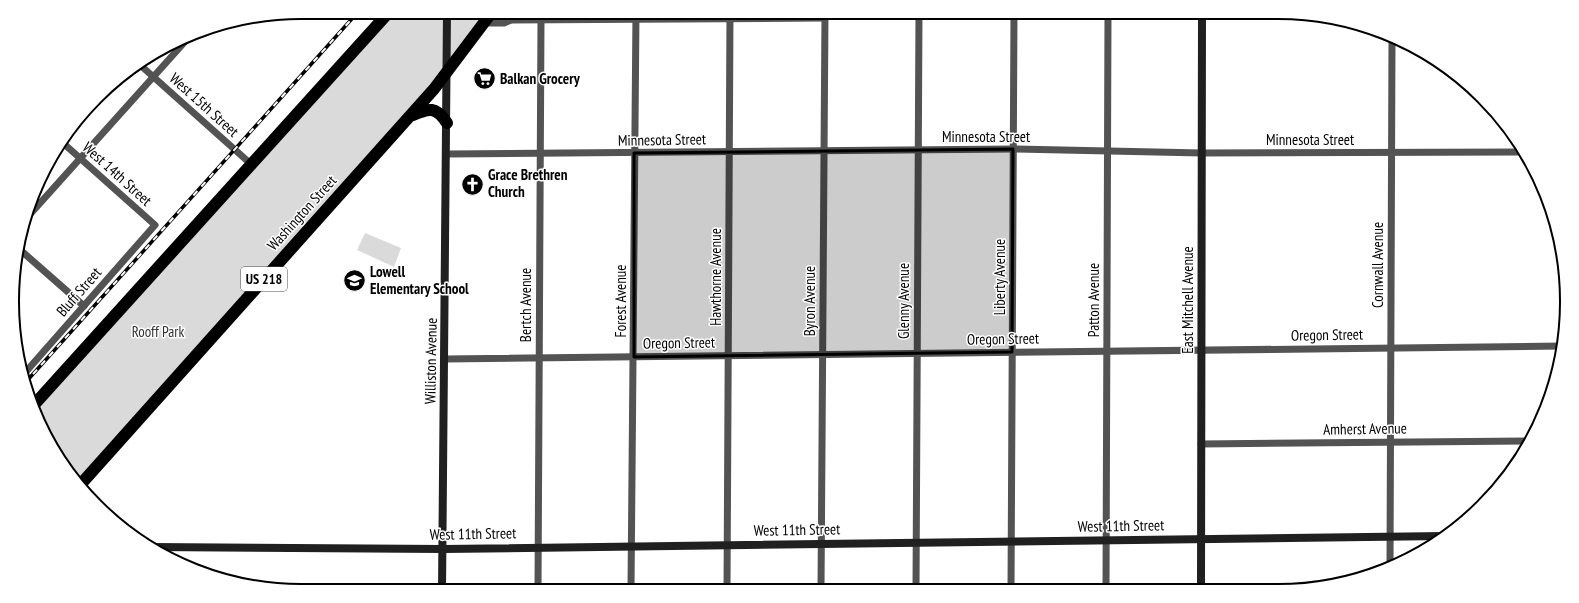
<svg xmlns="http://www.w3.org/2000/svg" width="1579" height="603" viewBox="0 0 1579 603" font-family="'PT Sans Narrow',sans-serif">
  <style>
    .green { fill: #dadada }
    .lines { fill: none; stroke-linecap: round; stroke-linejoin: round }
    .street { stroke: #535353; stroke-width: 7 }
    .secondary { stroke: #202020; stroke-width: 8 }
    .highway { stroke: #000; stroke-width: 12 }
    .rail-casing { stroke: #000; stroke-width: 3.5 }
    .rail { stroke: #fff; stroke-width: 2; stroke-dasharray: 6; stroke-linecap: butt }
    .marked { fill: #000; fill-opacity: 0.2; stroke: #000; stroke-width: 3; stroke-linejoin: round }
    .labels { text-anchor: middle; stroke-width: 3; stroke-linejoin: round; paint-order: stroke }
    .shield { fill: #fff; stroke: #4c4c4c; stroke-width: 1 }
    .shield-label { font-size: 14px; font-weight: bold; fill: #000 }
    .poi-label { font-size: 15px; font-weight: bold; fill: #000; stroke: #fff; text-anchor: start }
    .street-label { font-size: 15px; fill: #000; stroke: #fff }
    .park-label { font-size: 15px; fill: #313131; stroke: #fff }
    .rim { fill: none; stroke: #000; stroke-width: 2 }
  </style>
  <rect width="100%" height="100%" fill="#fff"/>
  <g class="green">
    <polygon points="386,12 492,12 474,39 81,484 61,462 34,413"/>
    <polygon points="365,233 401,248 394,267 357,250"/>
  </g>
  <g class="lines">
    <g class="street">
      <polyline points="501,12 505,18 511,20"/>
      <polyline points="484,23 504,23 511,20 825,18"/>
      <polyline points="139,64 252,165"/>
      <polyline points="447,154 1013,149 1202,153 1525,152"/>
      <polyline points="24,221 190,36"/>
      <polyline points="18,248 84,306"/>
      <polyline points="445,359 1562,346"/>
      <polyline points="23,375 155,225 63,143"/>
      <polyline points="1201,444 1528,441"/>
      <polyline points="1390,566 1392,37"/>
      <polyline points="916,589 919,12"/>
      <polyline points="1011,589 1014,12"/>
      <polyline points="1106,589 1108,12"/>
      <polyline points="538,590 541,20"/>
      <polyline points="631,590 636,12"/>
      <polyline points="727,590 730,12"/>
      <polyline points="821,590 825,12"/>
    </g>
    <g class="secondary">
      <polyline points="151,547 443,549 1444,536"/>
      <polyline points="1201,589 1202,12"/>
      <polyline points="442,591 447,12"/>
    </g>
    <g class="highway">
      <path d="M413 115C429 108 436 106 447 123"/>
      <polyline points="32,407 389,12"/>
      <polyline points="81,484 434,89 492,12"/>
    </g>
    <defs>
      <polyline id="rail" points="25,383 358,12"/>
    </defs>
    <use href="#rail" class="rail-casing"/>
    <use href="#rail" class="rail"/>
  </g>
  <path class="marked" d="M1013 149 1012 352 634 357V153Z"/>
  <defs>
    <symbol id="supermarket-disc" viewBox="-11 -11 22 22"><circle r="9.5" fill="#000" stroke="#fff"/><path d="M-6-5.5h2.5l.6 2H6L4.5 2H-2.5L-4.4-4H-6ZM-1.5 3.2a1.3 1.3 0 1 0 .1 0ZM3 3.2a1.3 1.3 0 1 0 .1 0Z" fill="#fff"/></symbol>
    <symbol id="church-disc" viewBox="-11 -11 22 22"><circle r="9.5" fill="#000" stroke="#fff"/><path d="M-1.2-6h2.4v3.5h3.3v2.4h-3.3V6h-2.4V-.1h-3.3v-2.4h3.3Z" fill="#fff"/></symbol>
    <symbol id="school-disc" viewBox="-11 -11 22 22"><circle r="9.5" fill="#000" stroke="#fff"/><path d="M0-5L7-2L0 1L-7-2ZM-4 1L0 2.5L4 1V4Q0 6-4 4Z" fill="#fff"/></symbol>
  </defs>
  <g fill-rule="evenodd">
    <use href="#supermarket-disc" x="472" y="66" width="25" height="25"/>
    <use href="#church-disc" x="460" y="172" width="25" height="25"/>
    <use href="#school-disc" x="342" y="268" width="25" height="25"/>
  </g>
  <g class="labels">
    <rect class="shield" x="241" y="267" width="46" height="24" rx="3"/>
    <g class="shield-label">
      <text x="264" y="284">US 218</text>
    </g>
    <g class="poi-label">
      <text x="500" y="84">Balkan Grocery</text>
      <text x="488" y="180">Grace Brethren<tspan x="488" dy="17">Church</tspan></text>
      <text x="370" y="277">Lowell<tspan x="370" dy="17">Elementary School</tspan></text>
    </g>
    <g class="street-label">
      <text transform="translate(204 105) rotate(42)" y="5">West 15th Street</text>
      <text x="986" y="142">Minnesota Street</text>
      <text transform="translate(662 140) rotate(-1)" y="5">Minnesota Street</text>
      <text x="1310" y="145">Minnesota Street</text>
      <text transform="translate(117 174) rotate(42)" y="5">West 14th Street</text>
      <text transform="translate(302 213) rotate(-48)" y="5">Washington Street</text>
      <text transform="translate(1378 265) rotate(-90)" y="5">Cornwall Avenue</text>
      <text transform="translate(716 277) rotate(-90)" y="5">Hawthorne Avenue</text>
      <text transform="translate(1000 277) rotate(-90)" y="5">Liberty Avenue</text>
      <text transform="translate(79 292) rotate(-49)" y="5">Bluff Street</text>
      <text transform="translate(1094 300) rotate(-90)" y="5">Patton Avenue</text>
      <text transform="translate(1188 300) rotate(-90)" y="5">East Mitchell Avenue</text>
      <text transform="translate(621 301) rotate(-90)" y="5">Forest Avenue</text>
      <text transform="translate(810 301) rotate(-90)" y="5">Byron Avenue</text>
      <text transform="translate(904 301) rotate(-90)" y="5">Glenny Avenue</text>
      <text transform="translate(526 305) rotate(-90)" y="5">Bertch Avenue</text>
      <text transform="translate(1327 335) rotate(-1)" y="5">Oregon Street</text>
      <text transform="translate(1003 339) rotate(-1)" y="5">Oregon Street</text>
      <text transform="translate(679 343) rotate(-1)" y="5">Oregon Street</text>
      <text transform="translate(431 361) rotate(-89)" y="5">Williston Avenue</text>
      <text transform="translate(1365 429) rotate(-1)" y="5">Amherst Avenue</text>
      <text transform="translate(1121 526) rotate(-1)" y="5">West 11th Street</text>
      <text transform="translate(797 530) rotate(-1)" y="5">West 11th Street</text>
      <text transform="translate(473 534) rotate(-1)" y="5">West 11th Street</text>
    </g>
    <g class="park-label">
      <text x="158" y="337">Rooff Park</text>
    </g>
  </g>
  <path d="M0 0H1579V603H0ZM301 19H1278A282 282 0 0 1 1560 301V302A282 282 0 0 1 1278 584H301A282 282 0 0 1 19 302V301A282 282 0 0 1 301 19Z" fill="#fff" fill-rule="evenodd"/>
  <path class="rim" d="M301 19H1278A282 282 0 0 1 1560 301V302A282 282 0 0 1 1278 584H301A282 282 0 0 1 19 302V301A282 282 0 0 1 301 19Z"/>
</svg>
